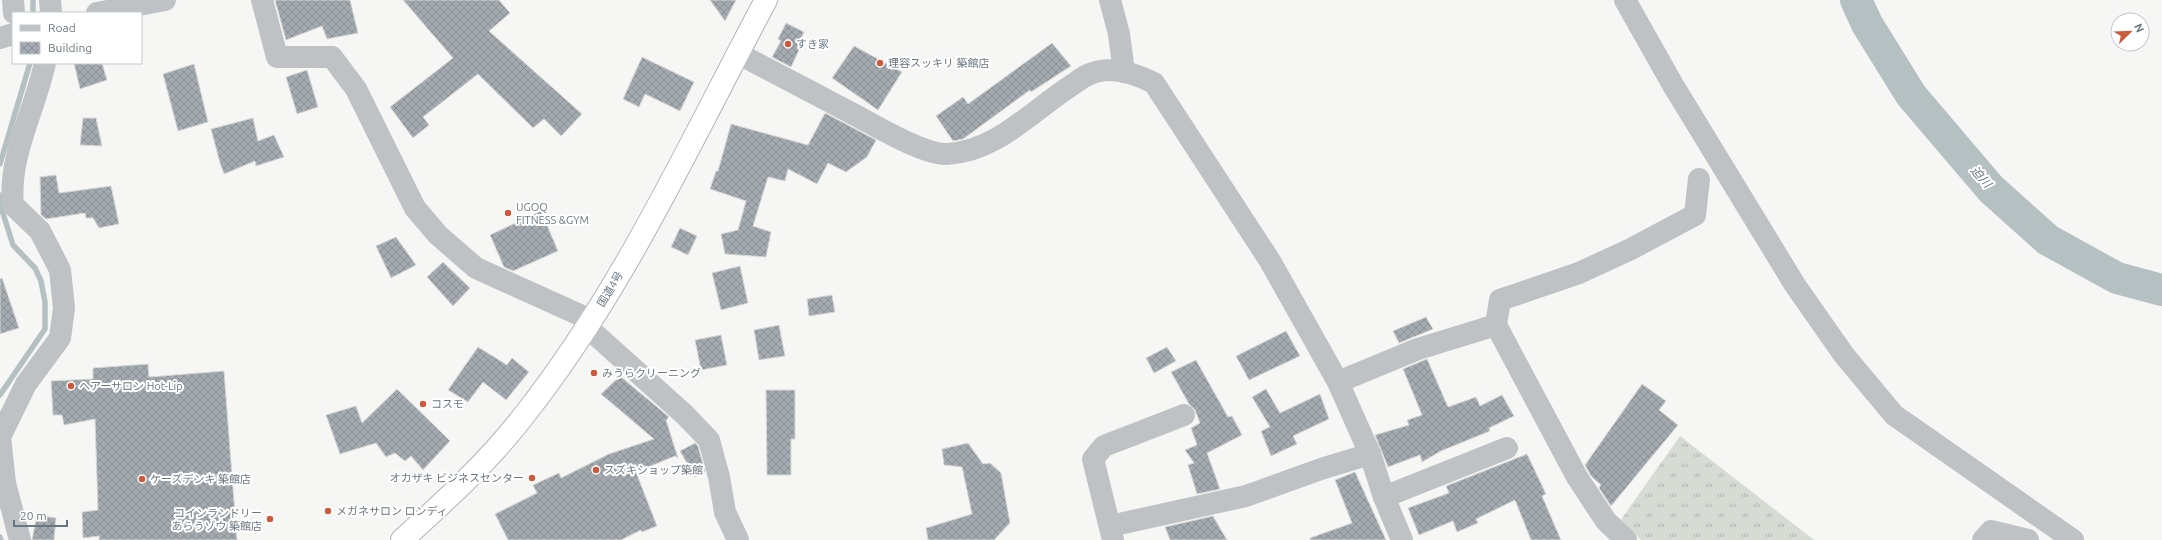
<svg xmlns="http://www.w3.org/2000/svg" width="2162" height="540" viewBox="0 0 2162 540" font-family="Ubuntu,'Noto Sans JP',sans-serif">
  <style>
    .grass { fill: url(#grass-tufts) }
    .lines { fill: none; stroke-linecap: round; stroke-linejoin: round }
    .stream { stroke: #b5c0c3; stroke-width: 5.5 }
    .river { stroke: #b5c0c3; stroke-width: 32 }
    .building { fill: url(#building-cross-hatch); stroke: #d8d8d6 }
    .highway-casing { stroke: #b2b5b8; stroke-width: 24 }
    .minor { stroke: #bec2c5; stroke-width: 22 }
    .highway { stroke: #fff; stroke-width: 22 }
    .poi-dot { fill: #cd5a3d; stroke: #fff; stroke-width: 1.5 }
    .labels { text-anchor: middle; stroke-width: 4; stroke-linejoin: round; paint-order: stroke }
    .poi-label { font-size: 11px; fill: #697781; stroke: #fff; text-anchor: start }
    .street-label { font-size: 11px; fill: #697781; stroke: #fff }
    .water-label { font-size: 12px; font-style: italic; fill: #65777d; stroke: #fff }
  </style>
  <defs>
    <pattern id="grass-tufts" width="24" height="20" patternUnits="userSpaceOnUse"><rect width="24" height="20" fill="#d6dbd4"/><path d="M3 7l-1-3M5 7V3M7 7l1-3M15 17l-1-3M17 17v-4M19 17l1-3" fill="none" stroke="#b2b6b1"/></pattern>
    <pattern id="building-cross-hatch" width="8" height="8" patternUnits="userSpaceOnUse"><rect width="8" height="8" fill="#a4abb0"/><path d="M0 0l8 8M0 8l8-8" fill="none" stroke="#8a9095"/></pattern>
  </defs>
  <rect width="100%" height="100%" fill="#f6f6f4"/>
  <polygon class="grass" points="1680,436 1814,540 1641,540 1620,521"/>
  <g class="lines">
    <g class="stream">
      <polyline points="33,0 33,13"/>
      <polyline points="0,164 30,63"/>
      <polyline points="0,195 1,207 13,245 35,268 41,281 45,302 45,329 0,395"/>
      <polyline points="0,537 1,540"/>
    </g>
    <polyline class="river" points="1856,0 1867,24 1911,95 1991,189 2048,240 2117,278 2162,290"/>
  </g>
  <g class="building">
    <polygon points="275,0 350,0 358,33 327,39 322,26 286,40"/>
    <polygon points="403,0 499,0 510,13 489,31 582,114 561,136 544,119 533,128 478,74 423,117 429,125 413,138 390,107 453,58"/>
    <polygon points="710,0 736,0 725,21"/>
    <polygon points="786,23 804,32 799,43 802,44 791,67 772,57 781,41 778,39"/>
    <polygon points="1052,43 1071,66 1031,92 1030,90 963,139 953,141 936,116 963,97 968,104"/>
    <polygon points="854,46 902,72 878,110 832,78"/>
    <polygon points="642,57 694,82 680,111 645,94 639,107 623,99"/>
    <polygon points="74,63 102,63 107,80 80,89"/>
    <polygon points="194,64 208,122 178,131 163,74"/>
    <polygon points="307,70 318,107 297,114 286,77"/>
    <polygon points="825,113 876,140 867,157 846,172 828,163 817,184 788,169 785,181 768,177 753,226 771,232 766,257 725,254 721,234 738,230 746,201 710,189 716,171 718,171 731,124 808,145"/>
    <polygon points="83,118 96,118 102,146 80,145"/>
    <polygon points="253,118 258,141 274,135 284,157 256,166 255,161 224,174 220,163 211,129"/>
    <polygon points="56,175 59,193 111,186 119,224 99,228 93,218 86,218 85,213 46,219 41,215 40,177"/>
    <polygon points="541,211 558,251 513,271 504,267 490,235"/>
    <polygon points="680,228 697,236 688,255 671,247"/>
    <polygon points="396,237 416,265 391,278 376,246"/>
    <polygon points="443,262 470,288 453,306 427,277"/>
    <polygon points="740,266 748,303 721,310 712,273"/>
    <polygon points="2,278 19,328 0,334 0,279"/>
    <polygon points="832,295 835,312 809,316 807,299"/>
    <polygon points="1426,317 1433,329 1399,343 1393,331"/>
    <polygon points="779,325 785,356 759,360 754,330"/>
    <polygon points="1286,331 1300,356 1249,380 1236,356"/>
    <polygon points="721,335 727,365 701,370 695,340"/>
    <polygon points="478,347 507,365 512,358 529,372 506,400 483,382 468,402 448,390"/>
    <polygon points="1167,347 1176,361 1154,373 1146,358"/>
    <polygon points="1427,359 1448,407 1476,397 1480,406 1502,395 1514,416 1489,428 1490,431 1441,451 1422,462 1420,455 1388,467 1375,435 1409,425 1407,420 1422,415 1403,369"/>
    <polygon points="1196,360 1228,417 1232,416 1242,435 1207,453 1220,489 1197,494 1188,465 1194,463 1185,450 1197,445 1191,428 1200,423 1195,410 1189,404 1171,372"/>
    <polygon points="148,364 149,377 224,371 237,540 99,540 99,536 83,538 82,512 98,510 95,419 64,425 62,415 53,415 51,381 93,379 93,368"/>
    <polygon points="620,376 669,417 666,420 678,458 675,456 636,472 657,526 642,532 641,530 621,540 508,540 495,514 537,493 533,485 559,473 561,478 609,454 654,439 601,394"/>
    <polygon points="1642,384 1666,401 1659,410 1678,425 1611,506 1599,488 1601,485 1591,476 1585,465"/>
    <polygon points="397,389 450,441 423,470 411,456 405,461 395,453 386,457 376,443 340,454 326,415 356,406 362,423"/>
    <polygon points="1266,389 1280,413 1320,394 1329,419 1293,436 1297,444 1271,456 1261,431 1270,427 1252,397"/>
    <polygon points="766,390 795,390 795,439 791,439 791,475 767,475"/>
    <polygon points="695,443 698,446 705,472 695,477 680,451"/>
    <polygon points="968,443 983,464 990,463 1001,473 1010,523 994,540 928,540 926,528 972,514 962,467 944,465 942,449"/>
    <polygon points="1527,454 1546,494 1542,496 1561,540 1531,540 1515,500 1476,519 1478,523 1457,532 1453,521 1419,535 1408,508 1449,493 1446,486"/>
    <polygon points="1355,472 1386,540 1310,540 1310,538 1352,523 1335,480"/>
    <polygon points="37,515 56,518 54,540 32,540"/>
    <polygon points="1213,516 1227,540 1170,540 1165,527"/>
  </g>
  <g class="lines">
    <defs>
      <path id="highway" d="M402 540C444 502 487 463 522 418 623 291 690 142 766 0"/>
    </defs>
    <use href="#highway" class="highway-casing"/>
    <g class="minor">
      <polyline points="13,0 14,13"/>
      <polyline points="50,0 51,13"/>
      <polyline points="262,0 277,57 332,57 356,89 415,208 438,235 476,268 591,320"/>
      <polyline points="1110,0 1119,34 1124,72"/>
      <polyline points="1625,0 1673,85 1795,285 1844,355 1894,415 2073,540"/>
      <polyline points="97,13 165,0"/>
      <polyline points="0,38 13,34"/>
      <path d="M737 53C777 74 816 94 855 115 876 126 924 155 947 154 996 152 1033 110 1072 85 1078 81 1084 76 1090 74 1110 65 1136 74 1154 83L1270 261 1338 382 1370 454 1384 497 1402 540"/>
      <polyline points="587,327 685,415 709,440 719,477 725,512 738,540"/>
      <polyline points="1338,382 1418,349 1496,325"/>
      <polyline points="1384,497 1507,448"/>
      <polyline points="1110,526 1246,496 1321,469 1370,454"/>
      <path d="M20 540 5 483 0 437 26 384 60 338 64 308 60 270 40 231 13 205C8 156 35 110 45 63"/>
      <polyline points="1113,540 1093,459 1104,446 1184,415"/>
      <polyline points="1626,540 1606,521 1577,477 1496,325 1500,300 1579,273 1631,249 1695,215 1699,179"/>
      <polyline points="1983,540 1991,531 2028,540"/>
    </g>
    <use href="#highway" class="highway"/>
  </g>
  <g class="poi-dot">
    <circle cx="788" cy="44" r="4"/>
    <circle cx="880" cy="63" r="4"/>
    <circle cx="508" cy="213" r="4"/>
    <circle cx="594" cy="373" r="4"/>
    <circle cx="71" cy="386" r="4"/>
    <circle cx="423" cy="404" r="4"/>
    <circle cx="596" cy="470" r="4"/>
    <circle cx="532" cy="478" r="4"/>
    <circle cx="142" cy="479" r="4"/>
    <circle cx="328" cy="511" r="4"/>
    <circle cx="270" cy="519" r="4"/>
  </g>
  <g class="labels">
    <g class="poi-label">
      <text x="796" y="48">すき家</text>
      <text x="888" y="67">理容スッキリ 築館店</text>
      <text x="516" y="211">UGOQ<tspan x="516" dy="13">FITNESS &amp;GYM</tspan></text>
      <text x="602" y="377">みうらクリーニング</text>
      <text x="79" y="390">ヘアーサロン Hot-Lip</text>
      <text x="431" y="408">コスモ</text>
      <text x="604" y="474">スズキショップ築館</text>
      <text x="524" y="482" text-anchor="end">オカザキ ビジネスセンター</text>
      <text x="150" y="483">ケーズデンキ 築館店</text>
      <text x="336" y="515">メガネサロン ロンディ</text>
      <text x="262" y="517" text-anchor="end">コインランドリー<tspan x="262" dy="13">あらうゾウ 築館店</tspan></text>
    </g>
    <g class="street-label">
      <text transform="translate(610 289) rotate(-59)" y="4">国道4号</text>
    </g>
    <g class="water-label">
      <text transform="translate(1981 177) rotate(49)" y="4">迫川</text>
    </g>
  </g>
  <rect x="12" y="12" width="130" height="52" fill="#ffffff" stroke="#c3c9cd"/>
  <rect x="20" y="25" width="20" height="6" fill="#bec2c5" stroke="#c3c9cd"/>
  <text x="48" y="32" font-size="12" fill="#697781">Road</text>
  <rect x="20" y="42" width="20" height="12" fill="url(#building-cross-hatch)" stroke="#c3c9cd"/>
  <text x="48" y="52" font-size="12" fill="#697781">Building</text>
  <g transform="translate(2130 32) rotate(67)"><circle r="19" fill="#ffffff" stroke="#c3c9cd"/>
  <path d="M0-3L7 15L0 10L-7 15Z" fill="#cd5a3d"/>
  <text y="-6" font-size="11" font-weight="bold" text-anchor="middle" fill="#697781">N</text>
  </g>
  <path d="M14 520v6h53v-6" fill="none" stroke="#697781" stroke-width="2"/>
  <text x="20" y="520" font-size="12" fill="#697781" stroke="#ffffff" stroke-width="3" paint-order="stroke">20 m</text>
</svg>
